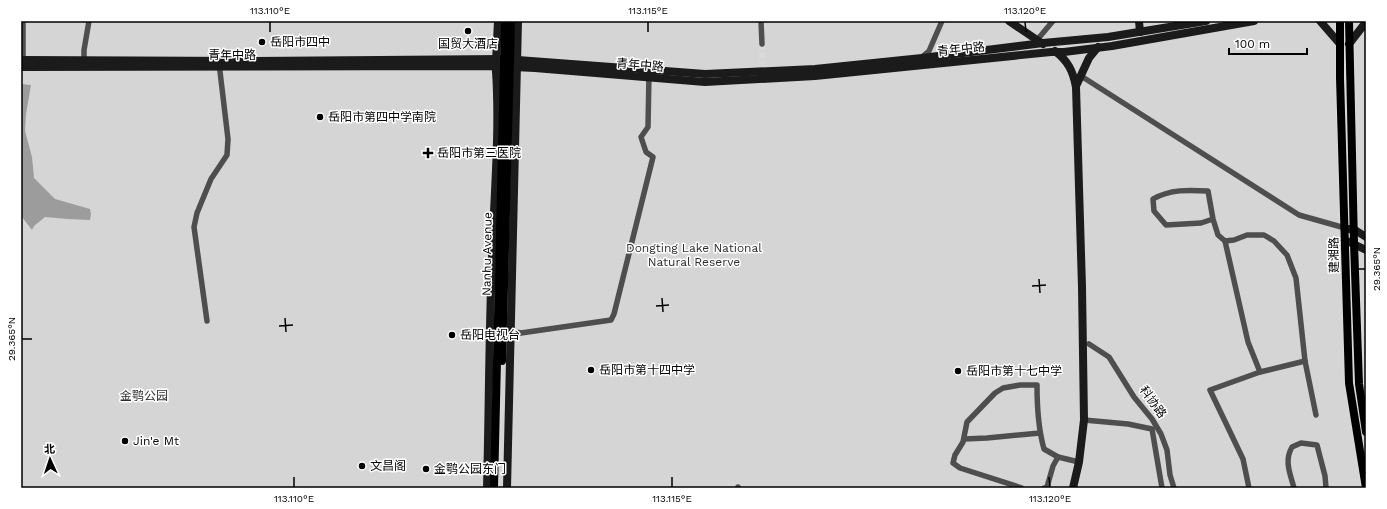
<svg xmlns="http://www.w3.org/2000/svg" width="1387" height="509" viewBox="0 0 1387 509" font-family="'Work Sans','Noto Sans SC',sans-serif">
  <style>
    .green { fill: #d5d5d5 }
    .water { fill: #9c9c9c }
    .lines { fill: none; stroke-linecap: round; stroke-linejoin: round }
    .street-tunnel { stroke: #d9d9d9; stroke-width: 5.5; stroke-dasharray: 5.5 3; stroke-linecap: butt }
    .primary-casing { stroke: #dbdbdb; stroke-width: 10 }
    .street { stroke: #4e4e4e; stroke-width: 5.5 }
    .secondary { stroke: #1b1b1b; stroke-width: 8 }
    .primary { stroke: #000; stroke-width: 8 }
    .secondary-bridge { stroke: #1b1b1b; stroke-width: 8 }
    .ticks { fill: none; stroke: #000; stroke-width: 1.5 }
    .poi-dot { fill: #000; stroke: #fff; stroke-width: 1.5 }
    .labels { text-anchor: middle; stroke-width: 3; stroke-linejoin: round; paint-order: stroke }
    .poi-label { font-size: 12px; fill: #000; stroke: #fff; text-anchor: start }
    .street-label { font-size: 12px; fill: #000; stroke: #fff }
    .park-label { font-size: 12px; fill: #2c2c2c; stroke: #fff }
    .neatline { fill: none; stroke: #000; stroke-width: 1.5 }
    .ticks-label { font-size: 10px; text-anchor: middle; fill: #000 }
  </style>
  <rect width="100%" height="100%" fill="#fff"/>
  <rect class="green" x="21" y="21" width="1345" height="467"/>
  <polygon class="water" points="21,84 31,85 26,114 25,131 32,157 34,178 55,199 90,209 91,214 90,220 68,219 45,217 34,226 32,230 22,217"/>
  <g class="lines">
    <polyline class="street-tunnel" points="762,44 762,71"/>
    <defs>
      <g id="primary">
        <polyline points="1340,21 1340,78 1349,383 1366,488"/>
        <polyline points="1349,21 1354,243 1359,384 1366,432"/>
        <polyline points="502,361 511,21"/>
        <polyline points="494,488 505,21"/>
      </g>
    </defs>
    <use href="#primary" class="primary-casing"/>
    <g class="street">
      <polyline points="761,21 762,44"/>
      <polyline points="1037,40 1053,21"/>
      <polyline points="922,57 929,51 942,21"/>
      <polyline points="23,60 23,21"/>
      <polyline points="84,60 84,50 89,21"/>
      <polyline points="1081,76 1299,215 1345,228"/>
      <path d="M1213 219 1201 223 1166 225 1154 211 1153 199C1170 189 1189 190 1208 191L1213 219 1218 235 1225 241 1234 240 1247 235H1264L1274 241 1287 255 1296 278 1305 361 1316 415"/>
      <polyline points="1225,241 1248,342 1260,372 1305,361"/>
      <polyline points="207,321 194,227 197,213 211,179 227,155 228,139 219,63"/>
      <polyline points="511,331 521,333 611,320 614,314 653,157 646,152 641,137 648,127 649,74"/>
      <polyline points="1089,344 1109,357 1134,397 1152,419 1161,434 1167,450 1170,475 1174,488"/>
      <polyline points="1084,420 1128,424 1152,429 1162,488"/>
      <polyline points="964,439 987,438 1040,433"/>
      <polyline points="738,487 738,488"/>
      <path d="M1022 488 960 468 953 463 955 455 963 442 967 422 995 393 1003 388 1020 385H1037C1037 407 1038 428 1044 449L1058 457 1079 462"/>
      <polyline points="1044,488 1047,487 1053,466 1058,457"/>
      <polyline points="1249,488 1243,459 1210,390 1260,372"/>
      <path d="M1294 488C1290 473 1284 461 1292 447L1301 443 1317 445 1325 476 1326 488"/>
    </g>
    <g class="secondary">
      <polyline points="1009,21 1043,44"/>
      <polyline points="1139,21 1140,32"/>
      <polyline points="1320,21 1340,44"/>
      <polyline points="1349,44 1366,22"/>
      <path d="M1055 51C1068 61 1073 71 1076 87L1082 287 1084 420 1079 462 1073 488"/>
      <polyline points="21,60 246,61 504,59 705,74 815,69 922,58 1043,43 1108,37 1206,21"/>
      <polyline points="496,62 498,21"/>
      <polyline points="21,67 488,66 535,68 705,82 815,76 1051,52 1064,52 1112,46 1254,21"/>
      <polyline points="1076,86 1089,58 1098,47"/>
      <polyline points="1349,229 1355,230 1366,237"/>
      <polyline points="1345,240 1366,250"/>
      <path d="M487 488C489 411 489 335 492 258 494 196 500 133 496 71"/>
      <polyline points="507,488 518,21"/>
    </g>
    <use href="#primary" class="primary"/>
    <polyline class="secondary-bridge" points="495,66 496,71"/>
  </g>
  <path class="ticks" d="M270 22V32M648 22V32M1025 22 1026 32M1355 269H1365M1039 279 1040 293M1032 286 1046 285M662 298 663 312M656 306 669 305M285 318 286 332M279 326 293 325M22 339H32M294 477V487M672 477V487M1049 477 1050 487"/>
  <g class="poi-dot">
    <circle cx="468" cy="31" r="4"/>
    <circle cx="262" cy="42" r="4"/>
    <circle cx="320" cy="117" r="4"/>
    <path d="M426 147h4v4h4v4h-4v4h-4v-4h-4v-4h4z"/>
    <circle cx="452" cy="335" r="4"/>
    <circle cx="591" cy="370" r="4"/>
    <circle cx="958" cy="371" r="4"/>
    <circle cx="125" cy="441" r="4"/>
    <circle cx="362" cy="466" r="4"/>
    <circle cx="426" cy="469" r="4"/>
  </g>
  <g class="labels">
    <g class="poi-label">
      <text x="270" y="46">岳阳市四中</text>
      <text x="468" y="48" text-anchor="middle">国贸大酒店</text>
      <text x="328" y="121">岳阳市第四中学南院</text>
      <text x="437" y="157">岳阳市第三医院</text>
      <text x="460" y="339">岳阳电视台</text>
      <text x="599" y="374">岳阳市第十四中学</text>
      <text x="966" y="375">岳阳市第十七中学</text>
      <text x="133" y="445">Jin'e Mt</text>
      <text x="370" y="470">文昌阁</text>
      <text x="434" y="473">金鹗公园东门</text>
    </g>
    <g class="street-label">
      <text transform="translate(961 49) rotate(-6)" y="4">青年中路</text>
      <text x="232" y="59">青年中路</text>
      <text transform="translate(640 65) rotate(5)" y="4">青年中路</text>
      <text transform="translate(487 254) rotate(-89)" y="4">Nanhu Avenue</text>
      <text transform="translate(1334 255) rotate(-91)" y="4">建湘路</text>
      <text transform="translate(1153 402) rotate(54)" y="4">科协路</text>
    </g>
    <g class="park-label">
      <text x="694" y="252">Dongting Lake National<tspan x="694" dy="14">Natural Reserve</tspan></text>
      <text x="144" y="400">金鹗公园</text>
    </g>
  </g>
  <rect width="1387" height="509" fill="none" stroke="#ffffff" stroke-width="44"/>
  <g transform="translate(50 459) rotate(357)" stroke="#ffffff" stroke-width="3" paint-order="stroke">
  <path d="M0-3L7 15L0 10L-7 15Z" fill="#000000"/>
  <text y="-6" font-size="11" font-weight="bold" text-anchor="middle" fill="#000000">北</text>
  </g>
  <path d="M1229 48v6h78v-6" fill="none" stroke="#000000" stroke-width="2"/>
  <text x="1235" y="48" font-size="12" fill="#000000" stroke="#ffffff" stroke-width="3" paint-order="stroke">100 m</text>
  <rect x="22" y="22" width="1343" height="465" class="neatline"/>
  <g class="ticks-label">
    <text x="270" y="14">113.110°E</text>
    <text x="648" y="14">113.115°E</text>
    <text x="1025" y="14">113.120°E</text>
    <text transform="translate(1376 269) rotate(-90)" y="4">29.365°N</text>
    <text transform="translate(11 339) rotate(-90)" y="4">29.365°N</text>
    <text x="294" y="502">113.110°E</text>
    <text x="672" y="502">113.115°E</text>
    <text x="1050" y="502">113.120°E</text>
  </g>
</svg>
